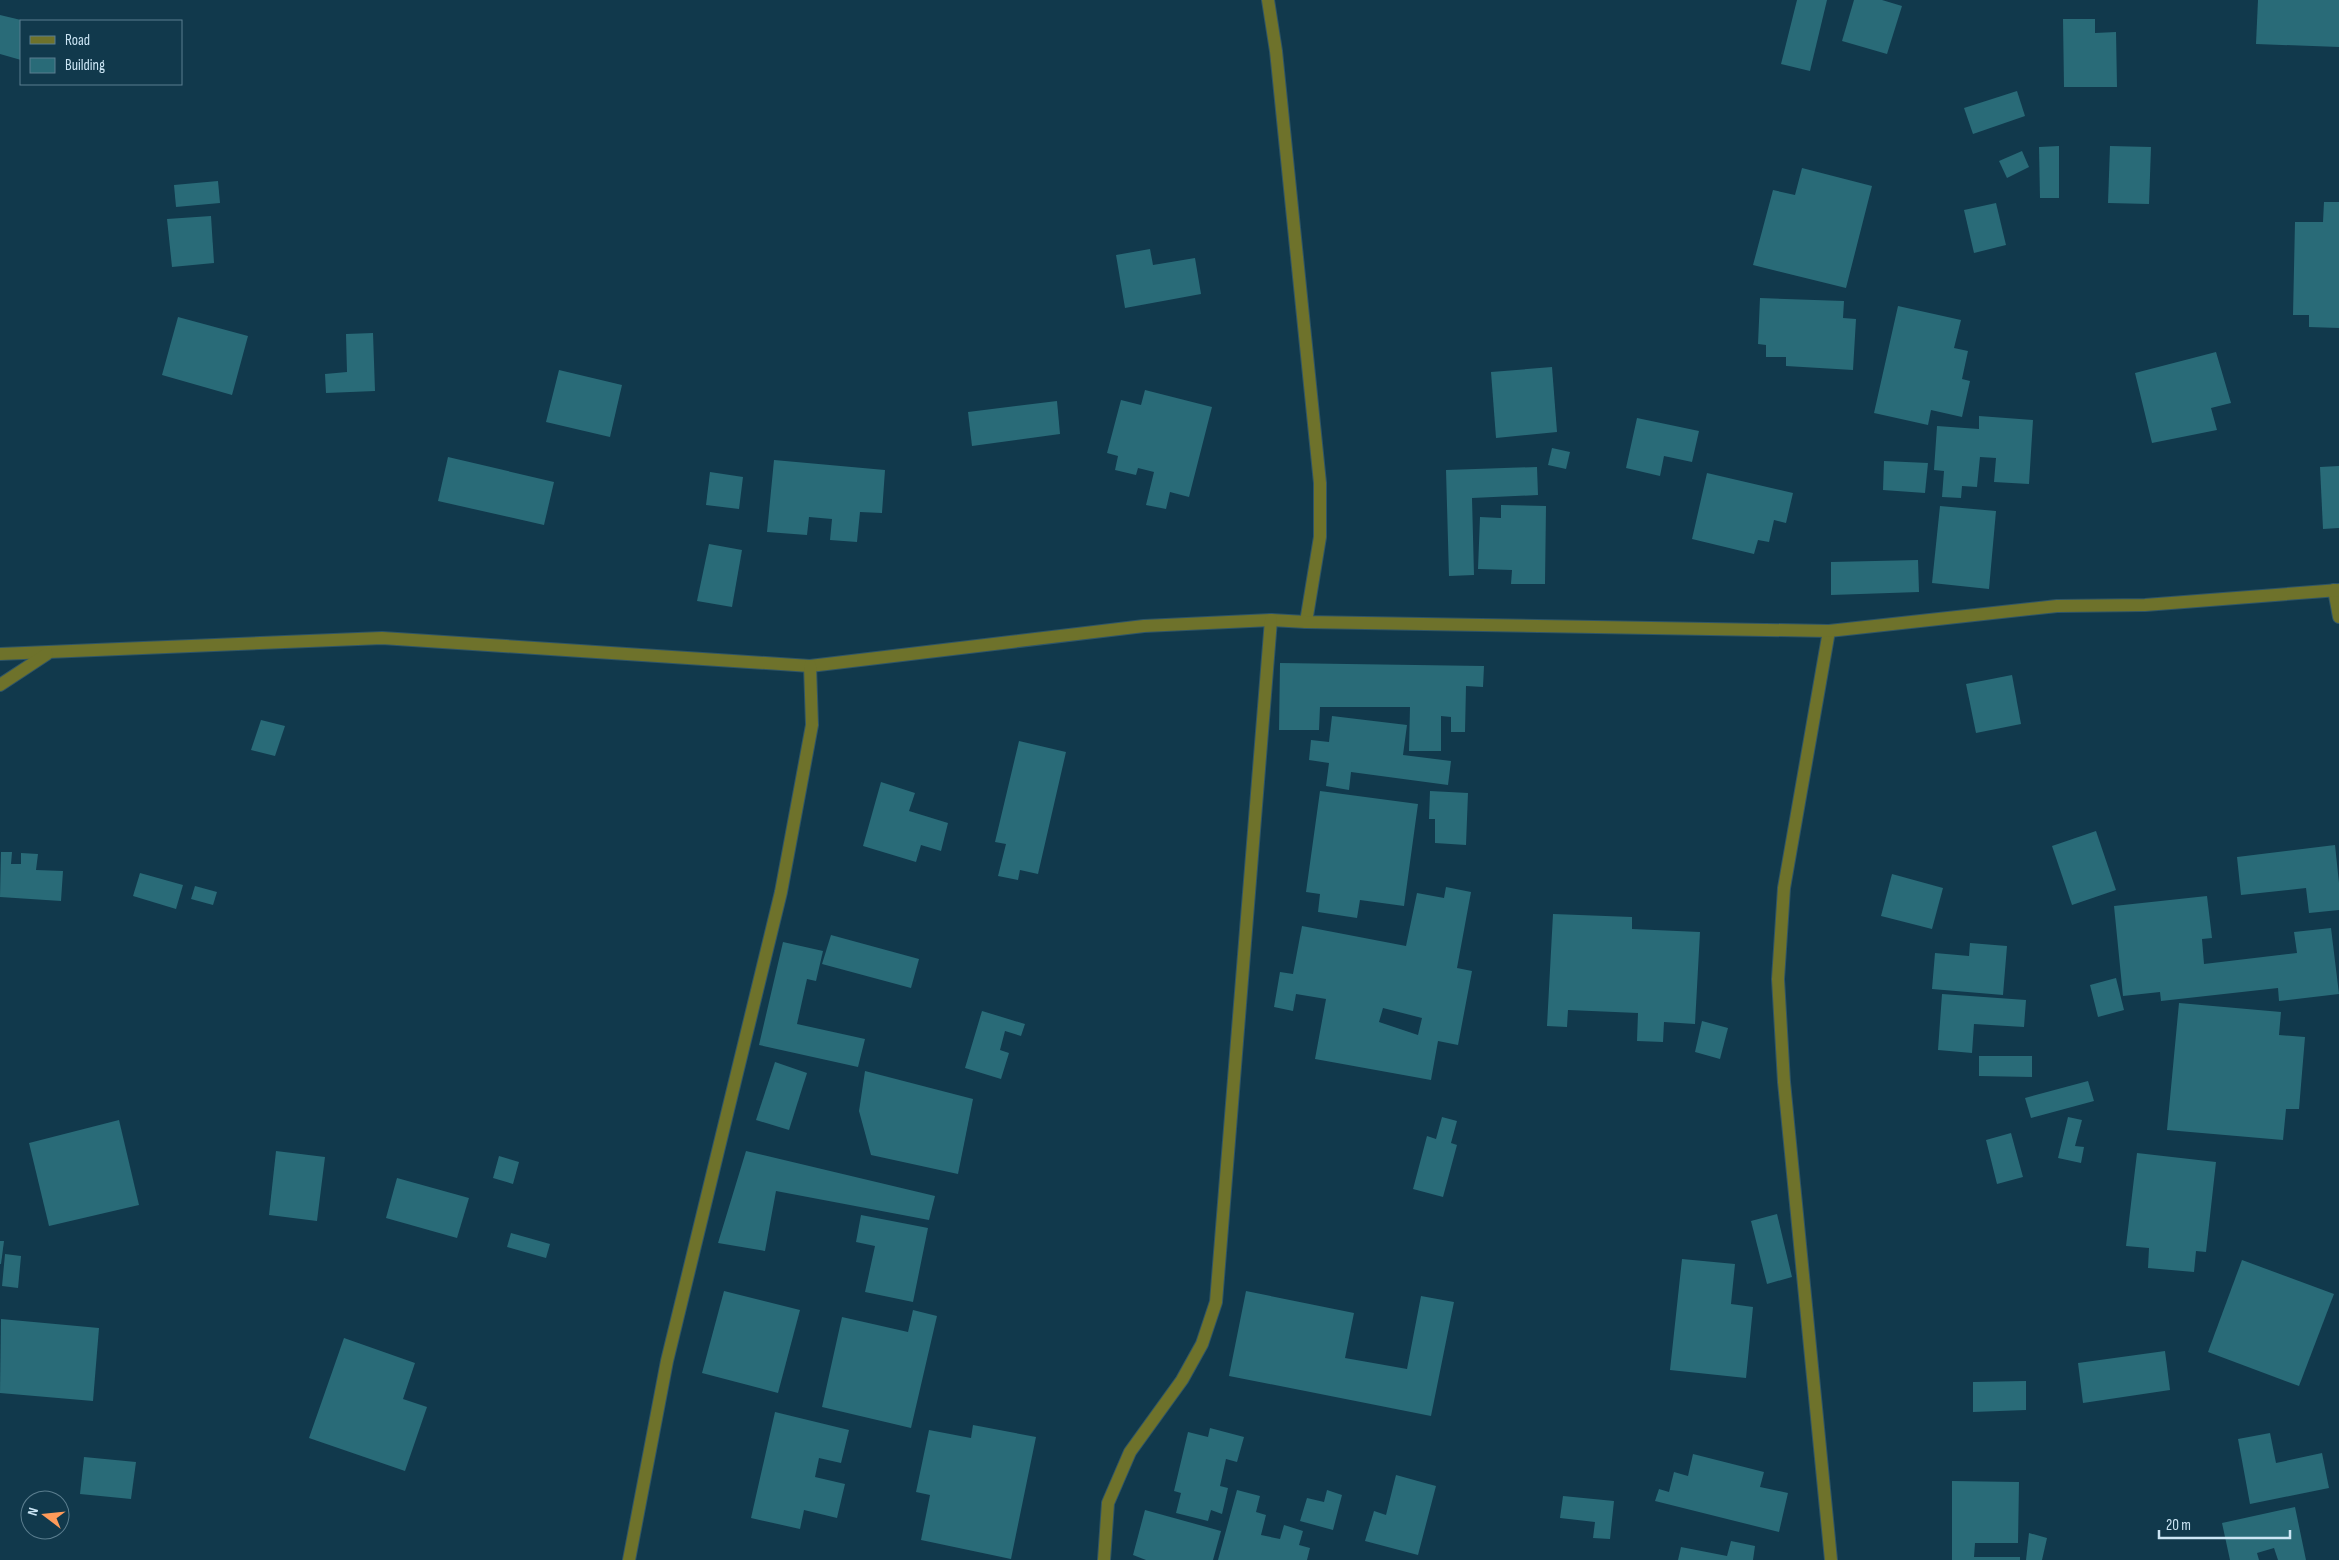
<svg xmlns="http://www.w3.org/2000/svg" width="2339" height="1560" viewBox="0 0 2339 1560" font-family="'Sofia Sans Condensed',sans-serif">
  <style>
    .building { fill: #296b78; fill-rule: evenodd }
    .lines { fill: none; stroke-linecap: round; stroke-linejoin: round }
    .minor-casing { stroke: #2f5567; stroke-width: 14 }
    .minor { stroke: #6e722b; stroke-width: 12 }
  </style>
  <rect width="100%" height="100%" fill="#11394c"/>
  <g class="building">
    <polygon points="1797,0 1827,0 1810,71 1781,64"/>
    <polygon points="1854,0 1882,0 1902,6 1887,54 1842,41"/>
    <polygon points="2258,0 2339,0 2339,47 2256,44"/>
    <polygon points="0,15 21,20 21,60 0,54"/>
    <polygon points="2063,19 2095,19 2095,33 2116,32 2117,87 2064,87"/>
    <polygon points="2017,91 2025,116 1973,134 1964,108"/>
    <polygon points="2059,146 2059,198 2040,198 2039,147"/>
    <polygon points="2110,146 2151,147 2149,204 2108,203"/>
    <polygon points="2022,151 2029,167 2007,178 1999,161"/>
    <polygon points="1802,168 1872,186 1846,288 1753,265 1773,190 1795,195"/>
    <polygon points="218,181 220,203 176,207 174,185"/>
    <polygon points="2324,202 2339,202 2339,328 2309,327 2309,315 2293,315 2295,222 2323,222"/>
    <polygon points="1996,203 2006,245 1974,253 1964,210"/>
    <polygon points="211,216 214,263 172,267 167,219"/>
    <polygon points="1150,249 1153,265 1195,258 1201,294 1125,308 1116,255"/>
    <polygon points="1760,298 1844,301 1843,318 1856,319 1853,370 1786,366 1786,357 1766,357 1766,345 1758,344"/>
    <polygon points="1898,306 1961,320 1954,348 1968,351 1962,379 1970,381 1962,417 1931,410 1928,425 1874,413"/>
    <polygon points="178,317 248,336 232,395 162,375"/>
    <polygon points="373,333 375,391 326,393 325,374 347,372 346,334"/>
    <polygon points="2216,352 2231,403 2211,408 2217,430 2152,443 2135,373"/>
    <polygon points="1552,367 1557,432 1496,438 1491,372"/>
    <polygon points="559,370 622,385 610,437 546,422"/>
    <polygon points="1145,390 1212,407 1189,497 1170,492 1166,509 1146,505 1154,472 1138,468 1136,475 1115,470 1118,456 1107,453 1121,400 1141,405"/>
    <polygon points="1057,401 1060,434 972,446 968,412"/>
    <polygon points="1979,416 2033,420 2029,484 1994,482 1996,458 1980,457 1977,487 1962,486 1961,498 1942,497 1944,471 1934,470 1937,426 1979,429"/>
    <polygon points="1637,418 1699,431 1692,462 1664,456 1660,476 1626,468"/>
    <polygon points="1552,448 1570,452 1566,469 1548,465"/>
    <polygon points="448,457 554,482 544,525 438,501"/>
    <polygon points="774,460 885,470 882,513 860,512 857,542 830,540 832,519 809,517 807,535 767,532"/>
    <polygon points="1884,461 1928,463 1925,493 1883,490"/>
    <polygon points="2339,466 2339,528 2323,529 2320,467"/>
    <polygon points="1537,467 1538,495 1472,498 1474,575 1449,576 1446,470"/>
    <polygon points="710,472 743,477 739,509 706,505"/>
    <polygon points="1707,473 1793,493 1786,523 1774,520 1769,542 1758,540 1754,554 1692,539"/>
    <polygon points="1501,505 1546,506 1545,584 1511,584 1512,570 1478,569 1480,517 1501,518"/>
    <polygon points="1940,506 1996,511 1989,589 1932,583"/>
    <polygon points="709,544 742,550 732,607 697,601"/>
    <polygon points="1918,560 1919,592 1831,595 1831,562"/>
    <polygon points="1280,663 1484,666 1483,687 1466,686 1465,732 1451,732 1451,717 1441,716 1441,751 1409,751 1410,707 1320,707 1319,730 1279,730"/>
    <polygon points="2012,675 2021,724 1976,733 1966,684"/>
    <polygon points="1332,716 1407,725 1403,755 1451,761 1448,785 1351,772 1349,790 1326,786 1329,763 1309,760 1311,740 1329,742"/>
    <polygon points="261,720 285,726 275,756 251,750"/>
    <polygon points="1019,741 1066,752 1038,874 1020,870 1018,880 998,876 1006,844 995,842"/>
    <polygon points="881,782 915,793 909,811 948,823 941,851 921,845 916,862 863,846"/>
    <polygon points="1320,791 1418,804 1404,906 1360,900 1357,918 1318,912 1320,894 1306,892"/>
    <polygon points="1430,791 1468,793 1466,845 1435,843 1435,819 1429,819"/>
    <polygon points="2096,831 2116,890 2072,905 2052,846"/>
    <polygon points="2335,845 2339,883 2339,910 2309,913 2306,888 2241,895 2237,857"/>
    <polygon points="1,852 12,852 11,864 21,864 21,853 38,854 36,870 63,871 61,901 0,897"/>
    <polygon points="140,873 183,885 176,909 133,896"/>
    <polygon points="1892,874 1943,888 1932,929 1881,916"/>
    <polygon points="195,886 217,892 213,905 191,899"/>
    <path d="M1446 887 1471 892 1457 968 1472 971 1458 1045 1438 1041 1431 1080 1315 1059 1326 999 1296 994 1293 1011 1274 1007 1280 972 1293 974 1302 926 1406 946 1417 893 1444 898ZM1383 1008 1422 1018 1418 1035 1379 1022Z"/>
    <polygon points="2207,896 2212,938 2202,939 2204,964 2297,953 2294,932 2331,928 2339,994 2279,1001 2278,988 2161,1001 2160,992 2123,996 2114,906"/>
    <polygon points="1553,914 1632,917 1632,929 1700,932 1695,1024 1664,1022 1663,1042 1637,1041 1638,1013 1568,1010 1567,1027 1547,1026"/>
    <polygon points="831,935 919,959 911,988 822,964"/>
    <polygon points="783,942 823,951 816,981 807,979 797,1024 865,1039 858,1067 759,1045"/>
    <polygon points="1970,943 2007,946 2003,995 1932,989 1935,953 1969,956"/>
    <polygon points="2116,978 2124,1010 2098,1017 2090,985"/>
    <polygon points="1942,994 2026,1000 2024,1027 1974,1024 1972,1053 1938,1050"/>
    <polygon points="2179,1003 2281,1012 2279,1035 2305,1037 2299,1109 2286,1109 2283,1140 2167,1130"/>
    <polygon points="982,1011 1025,1024 1021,1036 1005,1031 1000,1050 1009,1053 1001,1079 965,1068"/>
    <polygon points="1702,1021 1728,1028 1720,1059 1695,1052"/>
    <polygon points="1979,1056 2032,1056 2032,1077 1979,1076"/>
    <polygon points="775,1062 807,1073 789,1130 756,1120"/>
    <polygon points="865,1071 973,1099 958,1174 871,1155 859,1111"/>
    <polygon points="2088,1081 2094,1101 2031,1118 2025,1098"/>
    <polygon points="1442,1117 1457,1121 1451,1143 1457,1145 1443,1197 1413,1189 1427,1136 1436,1139"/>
    <polygon points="2068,1117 2082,1120 2075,1146 2084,1147 2081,1163 2058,1158"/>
    <polygon points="119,1120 139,1205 49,1226 29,1143"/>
    <polygon points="2011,1133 2023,1177 1997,1184 1986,1140"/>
    <polygon points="276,1151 325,1157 317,1221 269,1215"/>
    <polygon points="746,1151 935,1196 929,1220 776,1191 765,1251 718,1243"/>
    <polygon points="2137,1153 2216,1162 2206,1252 2196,1251 2194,1272 2148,1268 2149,1248 2126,1246"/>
    <polygon points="499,1156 519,1162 513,1184 493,1178"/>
    <polygon points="397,1178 469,1198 457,1238 386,1218"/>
    <polygon points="1777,1214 1792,1277 1767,1284 1751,1221"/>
    <polygon points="861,1215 928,1228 913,1302 865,1292 875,1246 856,1242"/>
    <polygon points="511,1233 550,1244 546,1258 507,1247"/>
    <polygon points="0,1241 4,1241 1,1264 0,1264"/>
    <polygon points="5,1254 21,1256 18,1288 2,1286"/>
    <polygon points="1682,1259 1735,1264 1731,1304 1753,1307 1746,1378 1670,1370"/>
    <polygon points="2242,1260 2334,1294 2299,1386 2208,1352"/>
    <polygon points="724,1291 800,1310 778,1393 702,1373"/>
    <polygon points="1246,1291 1354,1313 1345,1358 1407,1369 1421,1296 1454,1302 1431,1416 1229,1376"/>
    <polygon points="913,1310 937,1316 911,1428 822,1407 842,1317 908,1332"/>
    <polygon points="1,1319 99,1328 93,1401 0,1393"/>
    <polygon points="344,1338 415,1363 403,1399 427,1407 405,1471 309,1438"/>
    <polygon points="2165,1351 2170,1390 2083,1403 2078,1363"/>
    <polygon points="2026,1381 2026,1410 1973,1412 1973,1382"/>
    <polygon points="775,1412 849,1430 841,1463 819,1458 815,1477 845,1484 837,1518 804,1510 800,1529 751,1518"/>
    <polygon points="973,1425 1036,1437 1011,1559 921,1540 930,1495 916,1492 929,1430 971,1438"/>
    <polygon points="1210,1428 1244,1437 1237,1462 1226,1459 1220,1486 1228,1488 1222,1514 1211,1510 1208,1521 1176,1513 1181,1493 1174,1491 1188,1432 1208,1437"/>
    <polygon points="2270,1433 2276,1463 2322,1453 2329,1488 2250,1504 2238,1439"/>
    <polygon points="1693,1454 1764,1472 1760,1487 1788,1493 1779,1532 1655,1501 1659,1489 1669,1492 1674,1472 1688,1476"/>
    <polygon points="84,1457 136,1462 131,1499 80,1494"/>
    <polygon points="1396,1475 1436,1486 1418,1555 1365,1541 1374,1511 1386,1515"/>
    <polygon points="1952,1481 2019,1482 2018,1543 1975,1543 1974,1557 2020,1557 2020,1560 1952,1560"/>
    <polygon points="1237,1490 1260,1496 1256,1512 1266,1515 1261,1535 1280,1539 1284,1525 1303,1531 1299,1545 1310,1548 1307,1560 1218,1560"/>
    <polygon points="1327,1490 1342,1495 1333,1530 1300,1521 1307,1498 1324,1502"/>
    <polygon points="1563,1496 1614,1501 1610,1539 1593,1538 1595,1522 1560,1518"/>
    <polygon points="2295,1507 2306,1560 2278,1560 2274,1548 2257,1553 2259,1560 2230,1560 2222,1523"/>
    <polygon points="1145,1510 1221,1531 1213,1560 1146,1560 1133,1555"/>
    <polygon points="2029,1533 2047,1538 2042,1560 2026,1560"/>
    <polygon points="1731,1541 1755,1546 1753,1560 1678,1560 1681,1547 1727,1556"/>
  </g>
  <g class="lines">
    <defs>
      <g id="minor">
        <polyline points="1268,0 1276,51 1320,483 1320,537 1306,622"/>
        <polyline points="2334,590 2339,617"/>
        <polyline points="1829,631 1784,888 1778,979 1784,1082 1831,1560"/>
        <polyline points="0,654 382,638 810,666 1144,626 1271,620 1306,622 1829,631 2057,606 2145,605 2339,590"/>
        <polyline points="0,685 47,654"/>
        <polyline points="629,1560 667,1361 781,892 812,725 810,666"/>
        <polyline points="1104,1560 1108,1503 1130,1452 1182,1380 1202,1344 1216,1302 1271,620"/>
      </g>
    </defs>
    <use href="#minor" class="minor-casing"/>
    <use href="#minor" class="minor"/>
  </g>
  <rect x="20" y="20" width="162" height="65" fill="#11394c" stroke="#5b7e8f"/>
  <rect x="30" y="36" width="25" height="8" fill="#6e722b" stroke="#5b7e8f"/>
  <text x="65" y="45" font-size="15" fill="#cbe5f4">Road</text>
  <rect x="30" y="58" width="25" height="15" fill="#296b78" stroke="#5b7e8f"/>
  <text x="65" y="70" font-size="15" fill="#cbe5f4">Building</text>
  <g transform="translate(45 1515) rotate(286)"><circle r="24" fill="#11394c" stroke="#5b7e8f"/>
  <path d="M0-4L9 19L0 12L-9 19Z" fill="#ff9b5a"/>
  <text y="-8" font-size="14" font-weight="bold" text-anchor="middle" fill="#cbe5f4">N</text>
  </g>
  <path d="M2159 1530v8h131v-8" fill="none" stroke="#cbe5f4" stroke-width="2.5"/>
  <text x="2166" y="1530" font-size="15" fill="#cbe5f4" stroke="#11394c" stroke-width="4" paint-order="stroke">20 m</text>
</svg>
